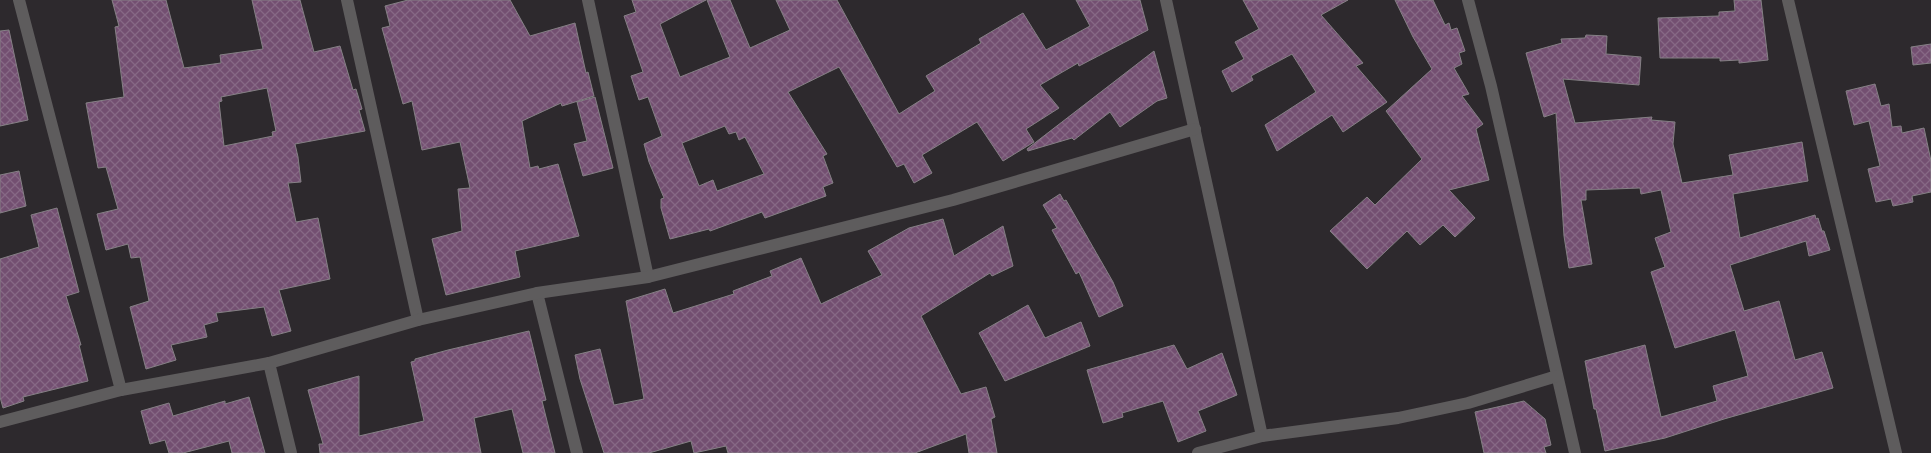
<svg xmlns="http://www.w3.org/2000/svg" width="1931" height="453" viewBox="0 0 1931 453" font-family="'Source Sans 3',sans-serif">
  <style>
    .building { fill: url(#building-cross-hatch); stroke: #858085; fill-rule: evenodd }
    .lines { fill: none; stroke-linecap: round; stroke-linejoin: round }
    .minor { stroke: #5e5c5d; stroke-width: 12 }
  </style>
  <defs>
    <pattern id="building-cross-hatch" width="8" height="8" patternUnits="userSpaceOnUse" patternTransform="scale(1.25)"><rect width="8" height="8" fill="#734f71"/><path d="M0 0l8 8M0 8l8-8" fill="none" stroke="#866885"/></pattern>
  </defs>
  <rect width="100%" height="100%" fill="#2d292d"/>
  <g class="building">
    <path d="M112 0H166L184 68 221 63 220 55 263 49 252 0H300L314 52 340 46 353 90 356 89 362 109 359 110 365 131 295 144 298 157 301 182 288 183 296 222 318 218 330 279 279 290 291 331 272 336 264 307 216 313 218 321 204 325 207 337 171 345 176 360 146 369 130 307 149 301 140 257 131 258 128 244 106 250 97 214 118 209 106 167 98 168 86 103 124 97 115 27 119 26ZM267 88 276 131 272 132 273 136 224 146 219 102 222 101 221 97Z"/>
    <polygon points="408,0 510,0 530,36 575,23 586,73 588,72 594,96 562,106 561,103 522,121 530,168 538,166 539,169 558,164 579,236 515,251 520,277 446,295 432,239 462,231 458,189 470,188 460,142 422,150 412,101 403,104 382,28 390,26 385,6"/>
    <path d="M632 0H706L660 24 680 77 730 57 707 0H730L750 48 790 30 776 0H837L899 114 935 91 926 76 981 43 979 39 1023 13 1046 50 1090 26 1076 0H1140L1148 30 1079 66 1078 63 1040 85 1059 108 1026 129 1034 142 1003 161 977 122 922 155 932 173 914 183 904 164 897 167 839 67 788 92 827 154 823 156 833 183 823 187 826 196 765 218 762 212 710 231 709 229 670 239 661 208V199L664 198 649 162 644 144 662 136 648 97 639 100 631 76 643 72 624 16 636 12ZM725 126 729 134 736 132 739 140 745 137 764 174 717 191 713 180 699 186 682 143Z"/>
    <polygon points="1243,0 1348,0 1321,15 1363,63 1356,66 1387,102 1343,132 1332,115 1277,151 1265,125 1316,92 1292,54 1251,76 1253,80 1232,92 1222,71 1244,59 1235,42 1259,29"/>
    <polygon points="1395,0 1433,0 1445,25 1449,23 1451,30 1457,28 1465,51 1459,53 1462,64 1454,68 1469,94 1462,96 1483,124 1476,129 1489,180 1449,190 1475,218 1455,237 1443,225 1420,245 1407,231 1367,269 1330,231 1367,197 1375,205 1422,159 1386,111 1432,69 1413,37"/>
    <polygon points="1734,0 1761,0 1768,60 1739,63 1739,60 1720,61 1720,58 1660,58 1658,18 1719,16 1719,12 1735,11"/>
    <polygon points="9,30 28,120 0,126 0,31"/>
    <polygon points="1586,35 1607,36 1606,54 1641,57 1639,85 1563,79 1575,123 1652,117 1651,120 1675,122 1673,144 1682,183 1733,175 1729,155 1802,142 1808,181 1733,194 1740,238 1815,215 1816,219 1818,218 1822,231 1824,231 1830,250 1809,256 1806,241 1730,265 1744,311 1779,301 1795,360 1822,352 1833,388 1724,419 1665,438 1605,451 1596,409 1594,409 1585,361 1645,345 1661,417 1717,401 1713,386 1748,376 1735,330 1675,348 1651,272 1665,267 1655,238 1671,232 1661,190 1641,194 1640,188 1586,190 1586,200 1581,200 1592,264 1569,268 1564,236 1556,113 1544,117 1526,53 1562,43 1561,39 1585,38"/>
    <polygon points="1931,44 1931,63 1913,65 1911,47"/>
    <polygon points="1154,51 1167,98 1157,101 1120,127 1110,112 1074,140 1072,138 1028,151 1027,149"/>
    <polygon points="1875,84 1881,106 1889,104 1892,127 1901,126 1902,133 1924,128 1931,161 1931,192 1912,196 1913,202 1893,206 1891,199 1876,202 1868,169 1880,166 1869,121 1854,125 1846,91"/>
    <polygon points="595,97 613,168 583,176 574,144 587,141 577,102"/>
    <polygon points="19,171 26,206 0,213 0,175"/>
    <polygon points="1060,194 1064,201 1066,200 1113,282 1123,306 1099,317 1079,272 1076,274 1052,230 1057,228 1043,205"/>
    <polygon points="57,208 79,292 66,296 81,345 79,345 88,381 23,397 24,401 3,408 0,397 0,259 39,247 31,215"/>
    <polygon points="943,219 954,256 1003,226 1013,266 992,276 990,273 921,316 961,394 986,387 995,417 991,419 997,453 969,453 966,434 915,453 728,453 726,446 694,453 691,441 649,453 604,453 580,379 575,355 600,349 614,405 644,399 626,301 665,289 673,313 734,294 733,291 772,276 770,271 801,258 821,304 882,275 868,251 909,228"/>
    <polygon points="1028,305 1045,338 1081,322 1090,346 1005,381 979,333"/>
    <polygon points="529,331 546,400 542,401 555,453 523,453 512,409 474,418 481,453 320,453 319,444 323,444 308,390 359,376 359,436 424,421 411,362 415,361 415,359 448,350"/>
    <polygon points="1174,345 1187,369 1222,353 1237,395 1198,411 1206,431 1178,442 1163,401 1122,413 1123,417 1103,423 1087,370"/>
    <polygon points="249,397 265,453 232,453 229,441 183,453 169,453 165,440 150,444 141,411 169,403 173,416 225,401 225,404"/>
    <polygon points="1524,401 1545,419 1551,445 1544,447 1546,453 1484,453 1475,412"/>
  </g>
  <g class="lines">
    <g class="minor">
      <polyline points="19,0 121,390"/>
      <polyline points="347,0 418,320"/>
      <polyline points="588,0 648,277"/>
      <polyline points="1166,0 1262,436"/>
      <polyline points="1468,0 1491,86 1575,453"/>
      <polyline points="1788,0 1896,453"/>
      <polyline points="537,293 577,453"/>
      <polyline points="269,363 291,453"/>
      <polyline points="0,422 121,390 269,363 418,320 537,293 648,277 953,200 1195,129"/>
      <polyline points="1198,453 1262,436 1398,418 1468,403 1557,376"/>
    </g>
  </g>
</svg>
